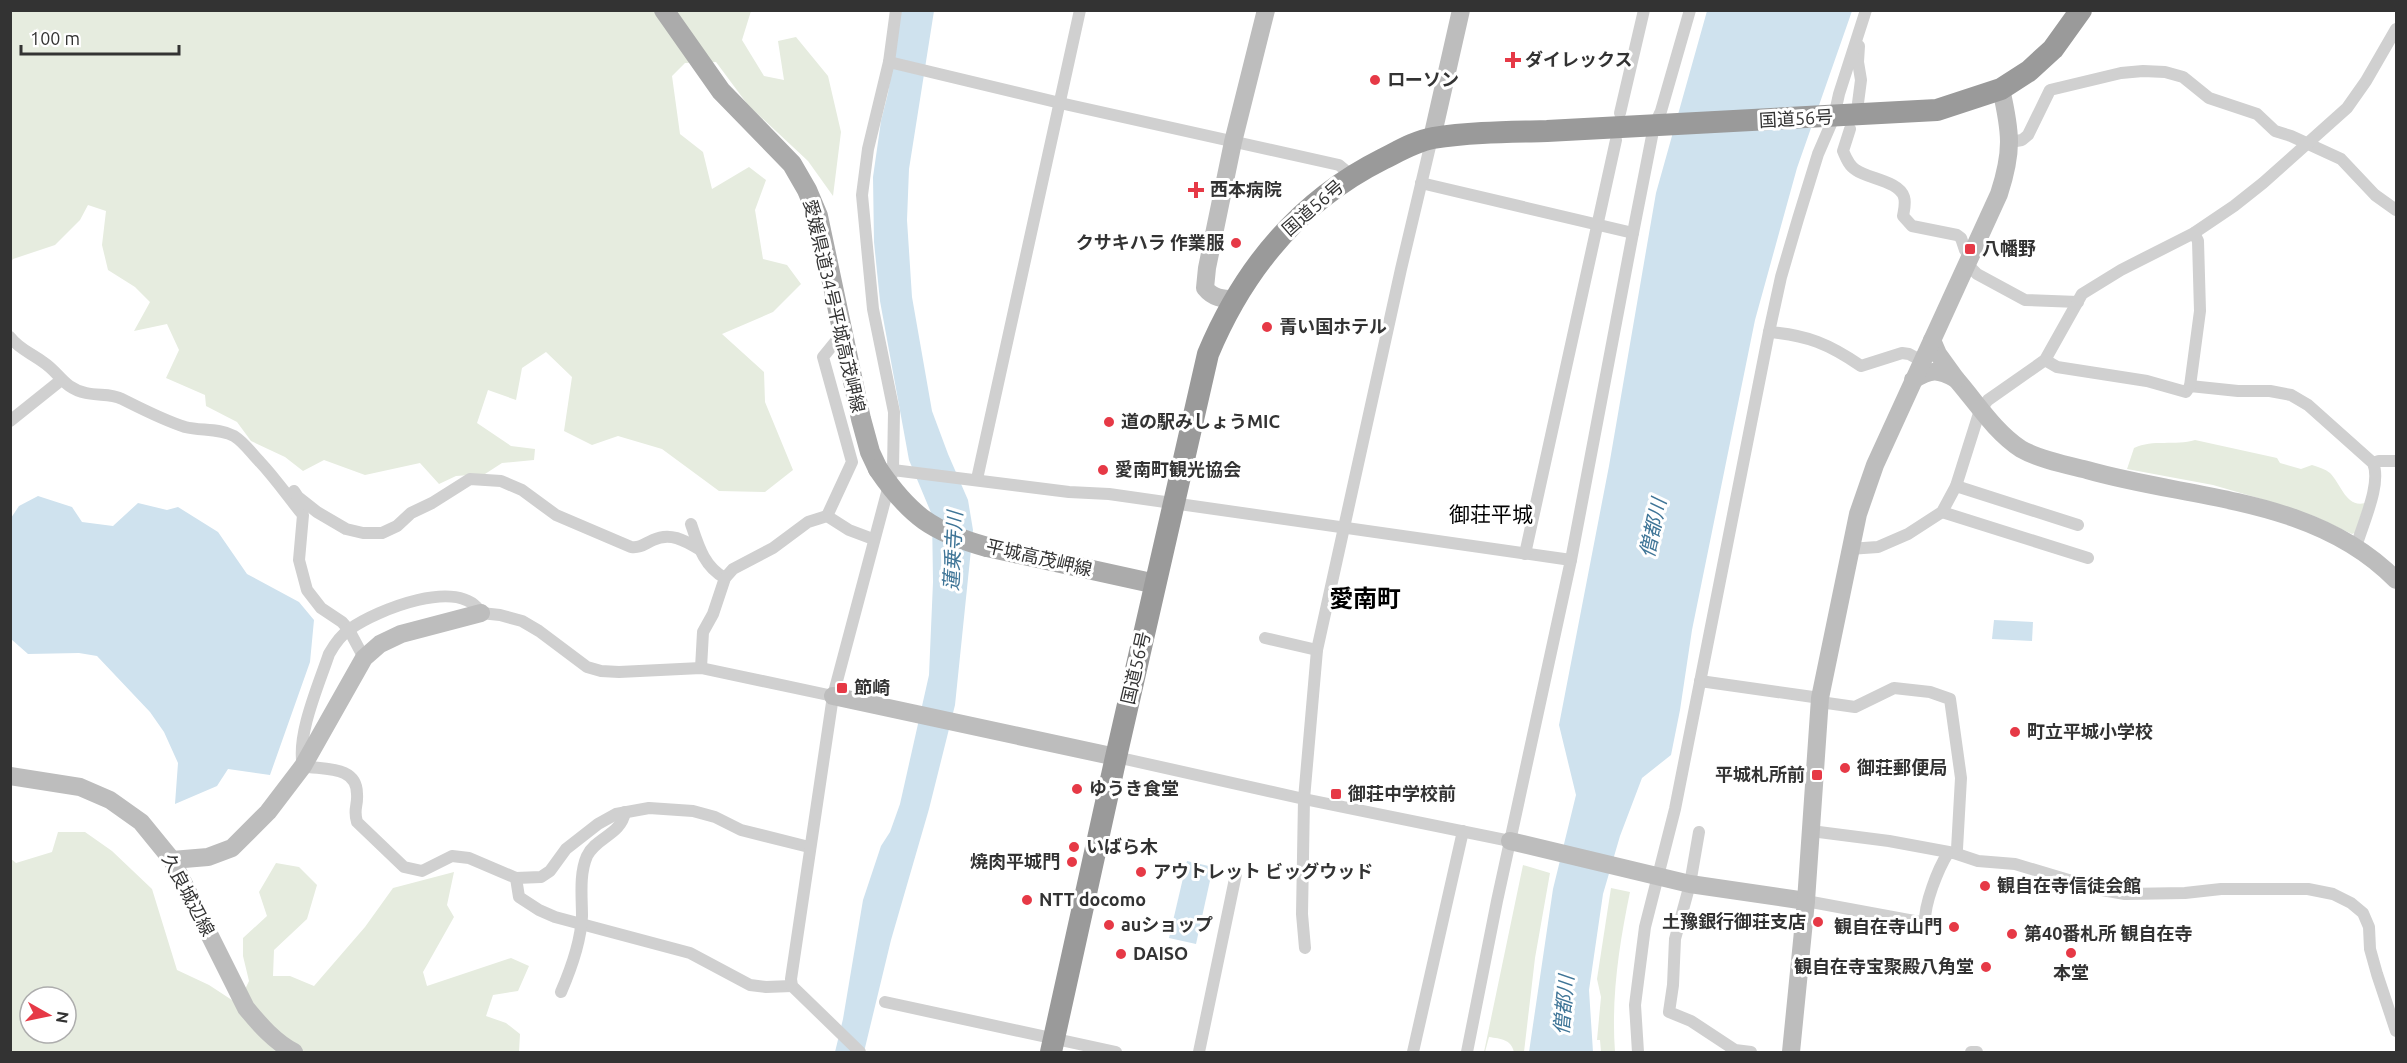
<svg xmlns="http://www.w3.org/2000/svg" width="2407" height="1063" viewBox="0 0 2407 1063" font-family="Ubuntu,'Noto Sans JP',sans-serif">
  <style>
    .green { fill: #e6ecdf; fill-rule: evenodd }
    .water { fill: #cfe2ee }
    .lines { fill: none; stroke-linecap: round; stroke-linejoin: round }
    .street { stroke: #d0d0d0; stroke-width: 12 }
    .secondary { stroke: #bdbdbd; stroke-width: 18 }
    .primary { stroke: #ababab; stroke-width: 20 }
    .highway { stroke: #9a9a9a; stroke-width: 22 }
    .primary-bridge { stroke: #ababab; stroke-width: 20 }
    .poi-dot { fill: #e63946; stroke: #fff; stroke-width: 2 }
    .labels { text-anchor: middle; stroke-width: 6; stroke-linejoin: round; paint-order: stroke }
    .poi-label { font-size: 18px; font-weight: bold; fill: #333; stroke: #fff; text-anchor: start }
    .street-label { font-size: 18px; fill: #333; stroke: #fff }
    .water-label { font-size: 20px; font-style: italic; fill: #3f7597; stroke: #fff }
    .quarter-label { font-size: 21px; fill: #000; stroke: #fff }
    .district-label { font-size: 24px; font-weight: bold; fill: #000; stroke: #fff }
  </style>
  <rect width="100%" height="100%" fill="#fff"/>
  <g class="green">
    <polygon points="11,11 751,11 742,40 764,76 784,80 778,41 796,37 828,76 841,132 833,196 808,161 748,105 716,62 685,63 672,76 680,134 703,152 712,189 749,167 766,180 755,210 763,259 787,265 801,284 773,312 722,334 764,372 765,402 793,470 765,492 719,491 662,449 618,436 592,445 564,431 572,377 546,352 522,368 516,400 488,390 477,423 511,446 535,449 534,460 502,463 485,474 456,476 439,484 420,463 365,475 324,460 303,471 285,457 251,441 237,422 206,406 205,395 166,378 179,350 167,324 134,331 150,302 135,287 108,270 102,245 106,211 88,205 80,220 55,245 13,259 11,262"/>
    <path d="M2195 440 2277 458 2280 463 2301 469 2312 465C2318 467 2325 469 2330 473 2341 484 2346 508 2365 503L2355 533 2352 534 2314 516 2258 498 2213 485 2127 469 2134 448C2153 439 2175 446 2195 440Z"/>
    <path d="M58 832H85L112 851 152 889 177 970 209 985 238 1004 249 981 243 956V938L267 916 259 892 276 863 299 867 317 885 307 919 274 950 273 976H290L314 986 365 927 393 888 454 872 447 905 454 917 423 972 427 986 511 958 529 966 518 991 493 995 486 1016 506 1023 520 1034 519 1052H11L10 858 16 863 52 852ZM30 997H66V1033H30Z"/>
    <path d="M1523 865 1550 873 1535 958 1524 1052H1514C1511 1039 1501 1039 1489 1037L1485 1052H1484Z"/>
    <path d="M1611 888 1630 892C1619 945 1611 998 1615 1052H1601L1600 1040H1597L1601 997 1597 979Z"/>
  </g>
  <g class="water">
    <polygon points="901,11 934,11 909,169 907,220 912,297 932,411 948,454 968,500 973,530 955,705 929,809 891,940 864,1052 835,1052 843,1019 863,900 881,846 890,832 900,804 929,675 933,582 932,515 909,460 880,301 874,242 873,177 881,121 888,93"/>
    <polygon points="1707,11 1852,11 1797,168 1755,320 1692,630 1680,710 1671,755 1642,778 1620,836 1603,894 1589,990 1593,1052 1529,1052 1553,889 1576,795 1559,725 1609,466 1656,193"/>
    <polygon points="38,496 72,507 82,522 113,526 138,503 167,510 178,507 218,532 247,574 299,602 314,620 310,662 270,775 228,769 217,786 175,804 178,763 164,732 150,712 97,656 79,653 28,654 11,639 11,518 19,506"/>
    <polygon points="1994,620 2033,622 2032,641 1992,639"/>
    <polygon points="1187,861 1213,867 1196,944 1169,938"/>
  </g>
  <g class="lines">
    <g class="street">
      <polyline points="889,62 1060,103 1339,165 1351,175"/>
      <polyline points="1858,103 1861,80 1858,62 1859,46"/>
      <polyline points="1620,113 1644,10"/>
      <path d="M1850 129 1843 151C1846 158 1849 166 1856 170 1869 179 1899 181 1904 197 1906 203 1904 210 1903 216L1912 226 1957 235 1961 238 1965 250 1970 256"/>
      <polyline points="2010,142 2022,140 2028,135 2050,90 2121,73 2143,71 2165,72 2183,77 2209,98 2257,114 2275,131 2291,136 2341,159 2375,195 2396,210"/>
      <polyline points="1421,183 1633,233 1571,560 1497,901 1467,1052"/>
      <polyline points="1633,233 1654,126 1661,111 1690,10"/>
      <polyline points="1967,264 1977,274 2025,300 2078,302"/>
      <path d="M1769 332C1807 335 1829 344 1861 366L1902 353 1909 354 1922 361"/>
      <path d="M10 337C19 349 31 353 43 362 60 373 63 388 86 393 99 396 111 393 122 399 142 409 163 420 185 427 201 431 219 428 234 436 245 443 251 453 260 462 276 479 288 497 303 515L299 560 307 590 321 608 342 622 349 630 364 658"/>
      <path d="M2045 360 2057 367 2147 381 2186 392 2190 386 2238 391H2270L2291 395 2308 405 2373 463C2382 484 2362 525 2356 547"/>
      <polyline points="2190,386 2200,311 2198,241 2194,233"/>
      <polyline points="10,421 60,381"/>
      <polyline points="2373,463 2379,461 2396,461"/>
      <polyline points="893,470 1069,492 1109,494 1571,560"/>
      <polyline points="977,479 1080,10"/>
      <polyline points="1956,486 2078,525"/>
      <path d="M294 491 298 497 317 512 346 529 363 533H382L397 526 411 513 432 503 470 479 501 481 522 490 556 515 631 547C641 548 644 544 653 540 670 532 684 540 699 549"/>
      <polyline points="1942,512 2088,558"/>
      <polyline points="827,516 852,462 823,357 836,341"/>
      <path d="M691 524C698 545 704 567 725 578"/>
      <polyline points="1849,549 1878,547 1908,534 1942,512 1956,486 1980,410 1988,400 2045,360 2082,294 2121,270 2194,233 2234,206 2263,183 2347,108 2366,81 2396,29"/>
      <polyline points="1525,554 1616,140"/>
      <polyline points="1265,638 1317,650"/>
      <polyline points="701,668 703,632 713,614 725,578 733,569 773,548 808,522 827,516 849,530 873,539"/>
      <polyline points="1700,681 1820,698 1827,703 1855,707 1894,688 1930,692 1950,699 1961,778 1957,849 1954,853"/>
      <polyline points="1116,757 1304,799 1510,841"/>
      <polyline points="1811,831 1889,841 1954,853 1978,861 2015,864 2102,890 2125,894 2185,893 2221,889 2308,889 2333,894 2351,903 2363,913 2369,927 2370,949 2377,974 2396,1031"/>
      <polyline points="1699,832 1690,884 1675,939 1673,985 1669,1012 1691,1021 1735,1050 1751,1052"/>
      <path d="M809 847 741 830 715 817 693 811 649 808 616 814 598 824 566 849 550 871 541 877 516 878 469 858 452 856 422 871 404 867 357 822C353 809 358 806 357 794 357 765 323 770 303 766 296 736 319 684 329 654 334 645 341 635 350 629 377 610 460 576 481 613L500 615 522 621 539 631 587 667 601 671 619 672 701 668 833 696"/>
      <polyline points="516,878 519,897 539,910 555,917 690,953 750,985 766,987 792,986"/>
      <path d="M1806 901 1925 923C1924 904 1938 869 1948 853"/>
      <polyline points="1305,948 1302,914 1304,799 1317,650 1401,269 1432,138"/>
      <path d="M561 992C571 969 581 941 582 916 582 898 579 874 587 856 596 837 621 835 625 812"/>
      <polyline points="885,1002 1116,1052"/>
      <polyline points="860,1052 792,986 791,979 833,696 893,470 894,412 873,309 862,195 868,149 889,62 896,10"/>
      <polyline points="1199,1052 1236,874"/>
      <polyline points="1413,1052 1463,831"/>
      <polyline points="1638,1052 1635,1005 1645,927 1675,809 1769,332 1781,277 1798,219 1818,154 1834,117 1839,94 1866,10"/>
      <polyline points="1971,1052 1977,1052"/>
    </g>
    <g class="secondary">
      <polyline points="1432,138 1461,10"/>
      <path d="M1234 299C1222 299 1213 298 1205 288L1207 268 1233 142 1266 10"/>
      <path d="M1956 379C1977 403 1994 431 2021 449 2038 459 2067 465 2087 470 2192 500 2315 497 2396 580"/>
      <path d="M1913 380C1932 369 1937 369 1956 379L1938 354 1932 340"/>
      <polyline points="833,696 1116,757"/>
      <path d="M10 776 80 787 110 800 141 822 172 860 246 1008C260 1025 275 1042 294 1052"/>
      <polyline points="1510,841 1690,884 1806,901"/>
      <polyline points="172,860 208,857 232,848 268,812 303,766 364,658 380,644 401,634 481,613"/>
      <path d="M1791 1052 1806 901 1820 698 1858 514 1875 465 1999 194C2013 151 2011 133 2001 89"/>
    </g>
    <g class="primary">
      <polyline points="664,10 721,91 792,164 807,190 818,216 861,419 870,452 878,469"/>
      <polyline points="987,547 1156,584"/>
    </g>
    <path class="highway" d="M1051 1052 1116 757 1208 354C1244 268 1299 201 1383 159 1399 151 1416 141 1433 138 1471 132 1509 132 1547 131L1937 110 2001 89 2029 71 2053 49 2081 10"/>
    <path class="primary-bridge" d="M878 469C910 516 933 532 987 547"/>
  </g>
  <g class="poi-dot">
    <path d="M1510 51h6v6h6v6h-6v6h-6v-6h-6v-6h6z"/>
    <circle cx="1375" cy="80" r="6"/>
    <path d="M1193 181h6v6h6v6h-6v6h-6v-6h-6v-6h6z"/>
    <circle cx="1236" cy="243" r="6"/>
    <rect x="1964" y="243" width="12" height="12" rx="3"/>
    <circle cx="1267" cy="327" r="6"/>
    <circle cx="1109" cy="422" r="6"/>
    <circle cx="1103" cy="470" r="6"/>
    <rect x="836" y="682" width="12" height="12" rx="3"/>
    <circle cx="2015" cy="732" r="6"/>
    <circle cx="1845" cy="768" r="6"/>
    <rect x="1811" y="769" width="12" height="12" rx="3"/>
    <circle cx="1077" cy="789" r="6"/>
    <rect x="1330" y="788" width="12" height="12" rx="3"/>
    <circle cx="1074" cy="847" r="6"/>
    <circle cx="1072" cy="862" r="6"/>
    <circle cx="1141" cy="872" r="6"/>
    <circle cx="1985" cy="886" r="6"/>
    <circle cx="1027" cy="900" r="6"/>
    <circle cx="1818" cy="922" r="6"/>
    <circle cx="1109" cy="925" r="6"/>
    <circle cx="1954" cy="927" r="6"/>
    <circle cx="2012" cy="934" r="6"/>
    <circle cx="2071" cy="953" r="6"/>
    <circle cx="1121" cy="954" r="6"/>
    <circle cx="1986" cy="967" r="6"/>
  </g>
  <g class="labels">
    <g class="poi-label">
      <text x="1525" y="66">ダイレックス</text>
      <text x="1387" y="86">ローソン</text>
      <text x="1210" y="196">西本病院</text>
      <text x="1224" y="249" text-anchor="end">クサキハラ 作業服</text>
      <text x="1982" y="255">八幡野</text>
      <text x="1279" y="333">青い国ホテル</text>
      <text x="1121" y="428">道の駅みしょうMIC</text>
      <text x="1115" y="476">愛南町観光協会</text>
      <text x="854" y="694">節崎</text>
      <text x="2027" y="738">町立平城小学校</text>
      <text x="1857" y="774">御荘郵便局</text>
      <text x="1805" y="781" text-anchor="end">平城札所前</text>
      <text x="1089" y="795">ゆうき食堂</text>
      <text x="1348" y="800">御荘中学校前</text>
      <text x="1086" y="853">いばら木</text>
      <text x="1060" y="868" text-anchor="end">焼肉平城門</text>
      <text x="1153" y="878">アウトレット ビッグウッド</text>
      <text x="1997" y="892">観自在寺信徒会館</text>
      <text x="1039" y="906">NTT docomo</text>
      <text x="1806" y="928" text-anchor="end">土豫銀行御荘支店</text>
      <text x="1121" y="931">auショップ</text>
      <text x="1942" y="933" text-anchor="end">観自在寺山門</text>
      <text x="2024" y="940">第40番札所 観自在寺</text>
      <text x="1133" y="960">DAISO</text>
      <text x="1974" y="973" text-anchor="end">観自在寺宝聚殿八角堂</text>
      <text x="2071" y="979" text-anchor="middle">本堂</text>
    </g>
    <g class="street-label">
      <text transform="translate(1796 119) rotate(-3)" y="6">国道56号</text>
      <text transform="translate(1313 208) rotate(-41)" y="6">国道56号</text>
      <text transform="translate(834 306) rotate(77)" y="6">愛媛県道34号平城高茂岬線</text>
      <text transform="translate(1039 558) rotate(13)" y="6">平城高茂岬線</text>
      <text transform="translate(1136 668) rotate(-77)" y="6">国道56号</text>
      <text transform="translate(188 895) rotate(62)" y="6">久良城辺線</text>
    </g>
    <g class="water-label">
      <text transform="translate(1653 528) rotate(-78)" y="7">僧都川</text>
      <text transform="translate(953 551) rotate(-87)" y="7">蓮乗寺川</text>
      <text transform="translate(1564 1005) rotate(-85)" y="7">僧都川</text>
    </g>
    <g class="quarter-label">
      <text x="1491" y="522">御荘平城</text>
    </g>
    <g class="district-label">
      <text x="1365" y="607">愛南町</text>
    </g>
  </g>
  <rect width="2407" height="1063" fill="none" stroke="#333333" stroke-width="24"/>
  <g transform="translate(48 1015) rotate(99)"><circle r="28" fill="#ffffff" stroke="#adadad" stroke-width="1.5"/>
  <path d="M0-4.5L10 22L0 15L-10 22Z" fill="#e63946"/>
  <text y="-9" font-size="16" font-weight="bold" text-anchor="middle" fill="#333333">N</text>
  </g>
  <path d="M21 45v9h158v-9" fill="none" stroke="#333333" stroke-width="3"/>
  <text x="30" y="45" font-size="18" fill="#333333" stroke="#ffffff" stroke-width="4.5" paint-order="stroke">100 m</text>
</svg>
